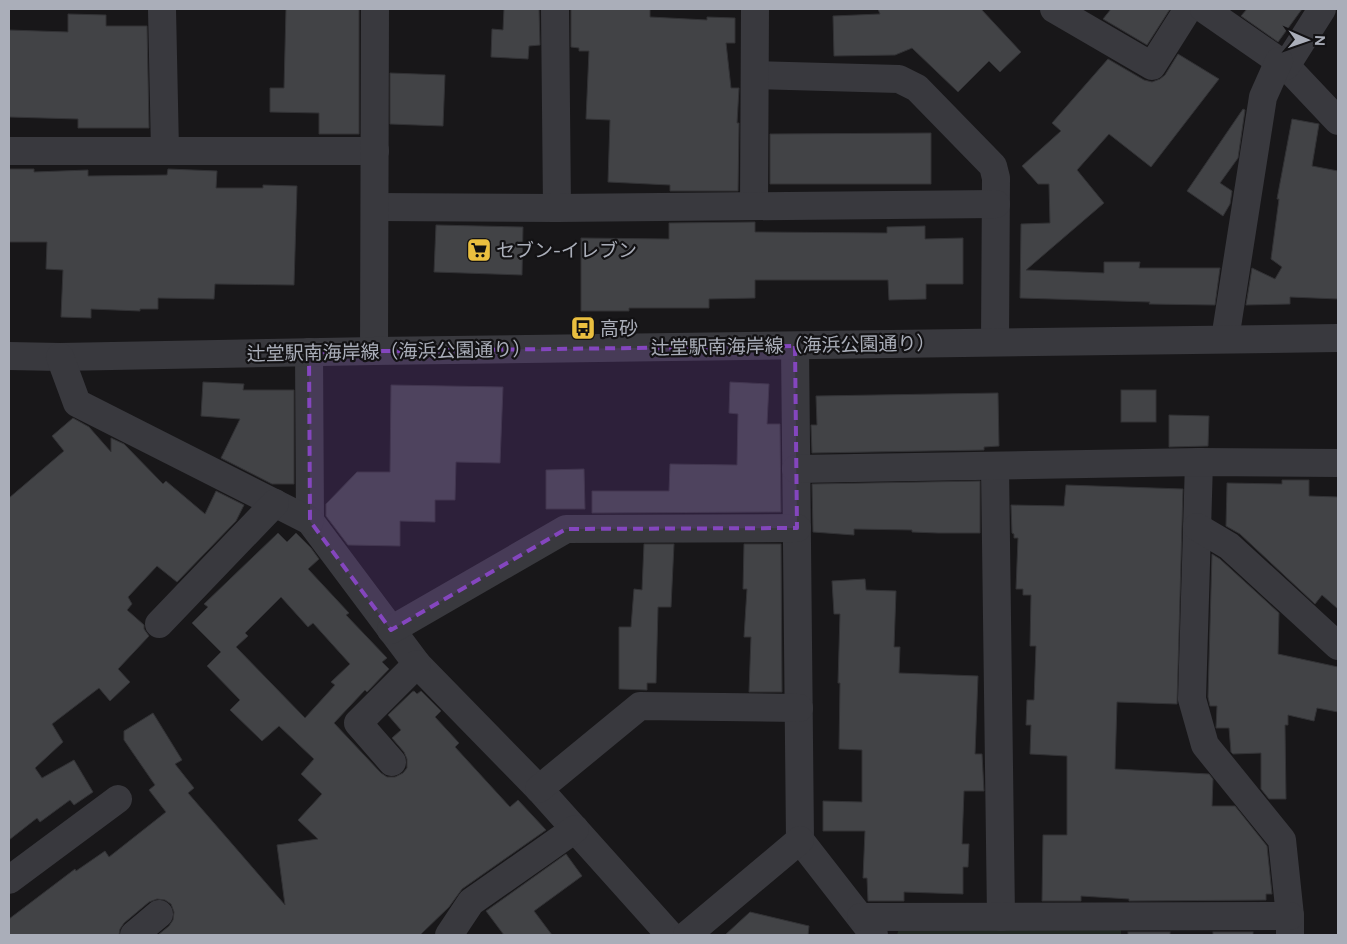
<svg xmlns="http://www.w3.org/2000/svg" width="1347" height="944" viewBox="0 0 1347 944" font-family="Figtree,'Noto Sans JP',sans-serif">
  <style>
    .green { fill: #222923 }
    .building { fill: #424346; stroke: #323235; fill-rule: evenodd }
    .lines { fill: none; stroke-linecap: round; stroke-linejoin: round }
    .minor { stroke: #39393e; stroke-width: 28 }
    .marked { fill: #8446be; fill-opacity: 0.2; stroke: #8446be; stroke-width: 4; stroke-dasharray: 10 6; stroke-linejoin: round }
    .labels { text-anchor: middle; stroke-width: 4.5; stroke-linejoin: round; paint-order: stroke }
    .poi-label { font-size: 19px; fill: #aaaeb9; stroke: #131214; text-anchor: start }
    .street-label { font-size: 19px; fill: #aaaeb9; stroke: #131214 }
  </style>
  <rect width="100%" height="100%" fill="#181719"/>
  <polygon class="green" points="1121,925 1121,935 897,935 899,928"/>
  <g class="building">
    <polygon points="286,9 359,9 359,134 319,134 319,113 270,112 270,88 284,88"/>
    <polygon points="504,9 539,9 540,45 529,46 528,59 491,57 492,29 503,30"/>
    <polygon points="571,9 650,9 650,17 707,20 707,17 735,18 735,43 726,43 731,88 739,88 737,123 739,123 738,191 670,191 670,185 608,182 610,120 586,119 589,51 579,51 579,48 571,47"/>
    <polygon points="878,9 981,9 1021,52 1000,72 989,61 958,92 912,48 895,55 834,56 833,16 880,14"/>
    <polygon points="1111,9 1170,9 1147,45 1103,19"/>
    <polygon points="1247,9 1302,9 1278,42 1241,16"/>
    <polygon points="68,14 106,15 106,26 147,26 149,128 78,128 78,119 9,117 9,30 68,32"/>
    <polygon points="1178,54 1219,79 1151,167 1109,134 1077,170 1104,203 1026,270 1104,273 1104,262 1140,262 1139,268 1220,268 1215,305 1149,304 1150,302 1020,298 1021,224 1050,223 1049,184 1038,184 1022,166 1061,131 1052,123 1108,59 1144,80 1152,82 1160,79 1165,75"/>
    <polygon points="390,73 445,75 443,126 390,124"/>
    <polygon points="1243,109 1245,110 1238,158 1220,183 1232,191 1230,204 1223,216 1187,191"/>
    <polygon points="1292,119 1319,124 1312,166 1338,171 1338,299 1290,297 1290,304 1246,305 1252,268 1275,279 1282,267 1271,259 1279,199 1277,199"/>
    <polygon points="931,133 931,184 770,184 770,134"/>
    <polygon points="9,169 34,169 34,172 88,170 88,176 167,175 168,169 217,171 216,188 263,188 263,185 297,186 294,285 215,284 214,299 158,298 158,309 140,309 140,311 91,309 91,318 61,317 63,270 46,269 47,242 9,242"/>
    <polygon points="755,222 755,232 887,233 887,227 925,226 925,239 963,238 963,284 926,284 926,299 889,300 888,280 755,280 755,298 709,299 709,308 629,308 629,311 581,311 581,238 669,239 669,223"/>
    <polygon points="436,225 523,227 522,275 434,272"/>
    <polygon points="203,382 244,384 243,390 294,390 294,484 272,484 221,458 240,419 201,416"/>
    <polygon points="730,382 769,384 767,424 780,424 781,512 592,513 592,491 669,491 670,464 737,465 738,414 729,413"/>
    <polygon points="391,385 503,387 500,463 456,462 455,500 435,500 435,522 400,521 400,546 348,545 326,516 326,504 357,472 390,472"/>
    <rect x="1121" y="390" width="35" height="32"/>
    <polygon points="998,393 999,446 984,447 984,450 812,453 811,425 817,425 816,396"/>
    <polygon points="1169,415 1209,416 1208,446 1169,447"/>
    <polygon points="73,418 89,427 111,452 111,438 124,444 163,484 166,481 205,514 216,491 244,505 236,521 177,582 157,566 128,597 132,604 127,610 144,625 144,629 149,636 118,669 130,682 110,701 99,688 52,724 63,742 35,768 42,778 74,760 93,792 74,805 70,800 40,822 37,818 9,840 9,498 64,451 52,436"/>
    <polygon points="584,469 585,509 546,509 546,470"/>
    <polygon points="1282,480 1309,480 1309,496 1338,497 1338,609 1322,595 1315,604 1240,534 1226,526 1227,483 1282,484"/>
    <polygon points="980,481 980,533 938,533 912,532 912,530 854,529 854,535 813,532 812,484"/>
    <polygon points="1066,485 1183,489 1177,704 1117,702 1115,769 1209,774 1213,779 1212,806 1235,806 1267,846 1272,894 1266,894 1266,900 1129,901 1129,899 1081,896 1081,901 1042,901 1043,835 1067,835 1067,756 1030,754 1031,725 1026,725 1027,700 1034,700 1036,646 1030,646 1031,595 1023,595 1023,589 1016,589 1018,538 1014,538 1014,534 1012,533 1011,505 1064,506"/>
    <path d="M278 533 287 542 296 533 311 548 319 559 308 569 349 613 346 615 387 658 382 662 389 669 367 692 365 690 334 723 381 773 387 777H395L403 773 407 768V759L404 752 392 738 401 730 388 715 412 692 414 691 417 694 421 691 441 711 435 717 459 743 455 747 510 807 518 800 546 830 462 889 449 907 420 935H158L169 926 173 920 174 912 171 904 165 900 157 899 149 902 124 923 120 929 119 935H9V919L75 869 76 871 105 851 109 857 166 812 149 790 155 785 124 740V731L153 713 182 760 175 764 194 788 188 793 285 905 277 845 318 839 298 820 322 794 301 774 314 759 279 726 262 741 230 710 240 700 207 666 221 652 192 623 208 607 204 604ZM281 597 308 627 313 623 350 664 331 682 335 685 305 718 236 647 248 636 245 633Z"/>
    <polygon points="644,544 674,544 671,607 658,607 656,683 647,683 647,690 619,689 619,627 631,627 634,589 642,590"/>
    <polygon points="744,544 781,544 782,692 749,692 751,637 744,637 747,589 743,589"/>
    <polygon points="1212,554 1220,559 1279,613 1278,654 1338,667 1338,712 1317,708 1314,721 1288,715 1288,725 1285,725 1286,799 1269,799 1261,789 1261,753 1233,754 1231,752 1229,728 1216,728 1217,706 1210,706 1208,697"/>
    <polygon points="865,579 866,590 896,591 894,647 900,647 899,673 978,676 975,754 982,754 984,791 964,791 962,844 969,844 968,867 963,867 963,894 904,892 904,901 868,901 867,878 863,878 865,831 823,831 823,801 862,802 862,750 839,749 840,683 838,683 840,614 834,614 832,581"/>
    <polygon points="566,854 582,876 534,911 552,935 504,935 486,911"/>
    <polygon points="750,912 809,926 808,935 725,935"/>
    <rect x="1128" y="932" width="42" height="3"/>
    <rect x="1213" y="932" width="40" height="3"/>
  </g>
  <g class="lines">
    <g class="minor">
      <polyline points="162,9 165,151"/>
      <polyline points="555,9 557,208"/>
      <polyline points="1054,9 1152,66 1188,9"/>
      <polyline points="1204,9 1286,66 1338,121"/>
      <polyline points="1286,66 1322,9"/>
      <polyline points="755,75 899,79 917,88 993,166 996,178 995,342"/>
      <polyline points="9,151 375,151"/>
      <polyline points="754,205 755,9"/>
      <polyline points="375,207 557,208 996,204"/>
      <polyline points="1225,339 1263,97 1279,61"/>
      <polyline points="795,346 800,840 874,935"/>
      <polyline points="374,351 375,9"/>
      <polyline points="309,352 310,521 417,664 539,789 670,935"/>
      <polyline points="9,356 60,357 374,351 1338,338"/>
      <polyline points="60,357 77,403 310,521"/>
      <polyline points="1199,462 1192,699 1205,745 1282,840 1290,916 1290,935"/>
      <polyline points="995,467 1001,917"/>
      <polyline points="796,469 1199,462 1338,463"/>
      <polyline points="1197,527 1229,546 1338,646"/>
      <polyline points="159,624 275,503"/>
      <polyline points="391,630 566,529 797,528"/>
      <polyline points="392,762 358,723 417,664"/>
      <polyline points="539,789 640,706 799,708"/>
      <polyline points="9,880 118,799"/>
      <polyline points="861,917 1290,916"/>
      <polyline points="134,935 159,914"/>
      <polyline points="449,935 471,902 575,829"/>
      <polyline points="687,935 800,840"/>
    </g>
  </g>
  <path class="marked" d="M795 346 797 528 566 529 391 630 310 521 309 352Z"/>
  <defs>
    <symbol id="supermarket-square" viewBox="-11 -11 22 22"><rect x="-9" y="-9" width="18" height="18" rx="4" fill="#eabf3f" stroke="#131214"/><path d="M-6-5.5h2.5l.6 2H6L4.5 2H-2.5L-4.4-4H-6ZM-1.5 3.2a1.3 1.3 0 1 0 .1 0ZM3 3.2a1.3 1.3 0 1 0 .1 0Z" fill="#111"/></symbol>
    <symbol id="bus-square" viewBox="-11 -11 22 22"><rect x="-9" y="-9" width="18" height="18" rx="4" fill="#eabf3f" stroke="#131214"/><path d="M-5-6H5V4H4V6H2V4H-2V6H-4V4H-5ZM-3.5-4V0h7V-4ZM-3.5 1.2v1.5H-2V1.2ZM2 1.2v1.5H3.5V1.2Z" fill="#111"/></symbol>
  </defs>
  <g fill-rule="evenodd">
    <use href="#supermarket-square" x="465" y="236" width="28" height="28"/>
    <use href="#bus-square" x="569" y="314" width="28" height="28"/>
  </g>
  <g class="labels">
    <g class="poi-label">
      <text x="496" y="257">セブン-イレブン</text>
      <text x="600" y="335">高砂</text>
    </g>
    <g class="street-label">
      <text transform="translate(793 345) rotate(-1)" y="7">辻堂駅南海岸線（海浜公園通り）</text>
      <text transform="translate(389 351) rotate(-1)" y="7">辻堂駅南海岸線（海浜公園通り）</text>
    </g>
  </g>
  <rect width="1347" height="944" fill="none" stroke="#aaaeb9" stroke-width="20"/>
  <g transform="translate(1307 40) rotate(92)" stroke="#131214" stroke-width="4" paint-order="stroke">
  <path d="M0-4L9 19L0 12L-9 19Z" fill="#aaaeb9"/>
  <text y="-8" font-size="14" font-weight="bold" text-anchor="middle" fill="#aaaeb9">N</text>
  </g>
</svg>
